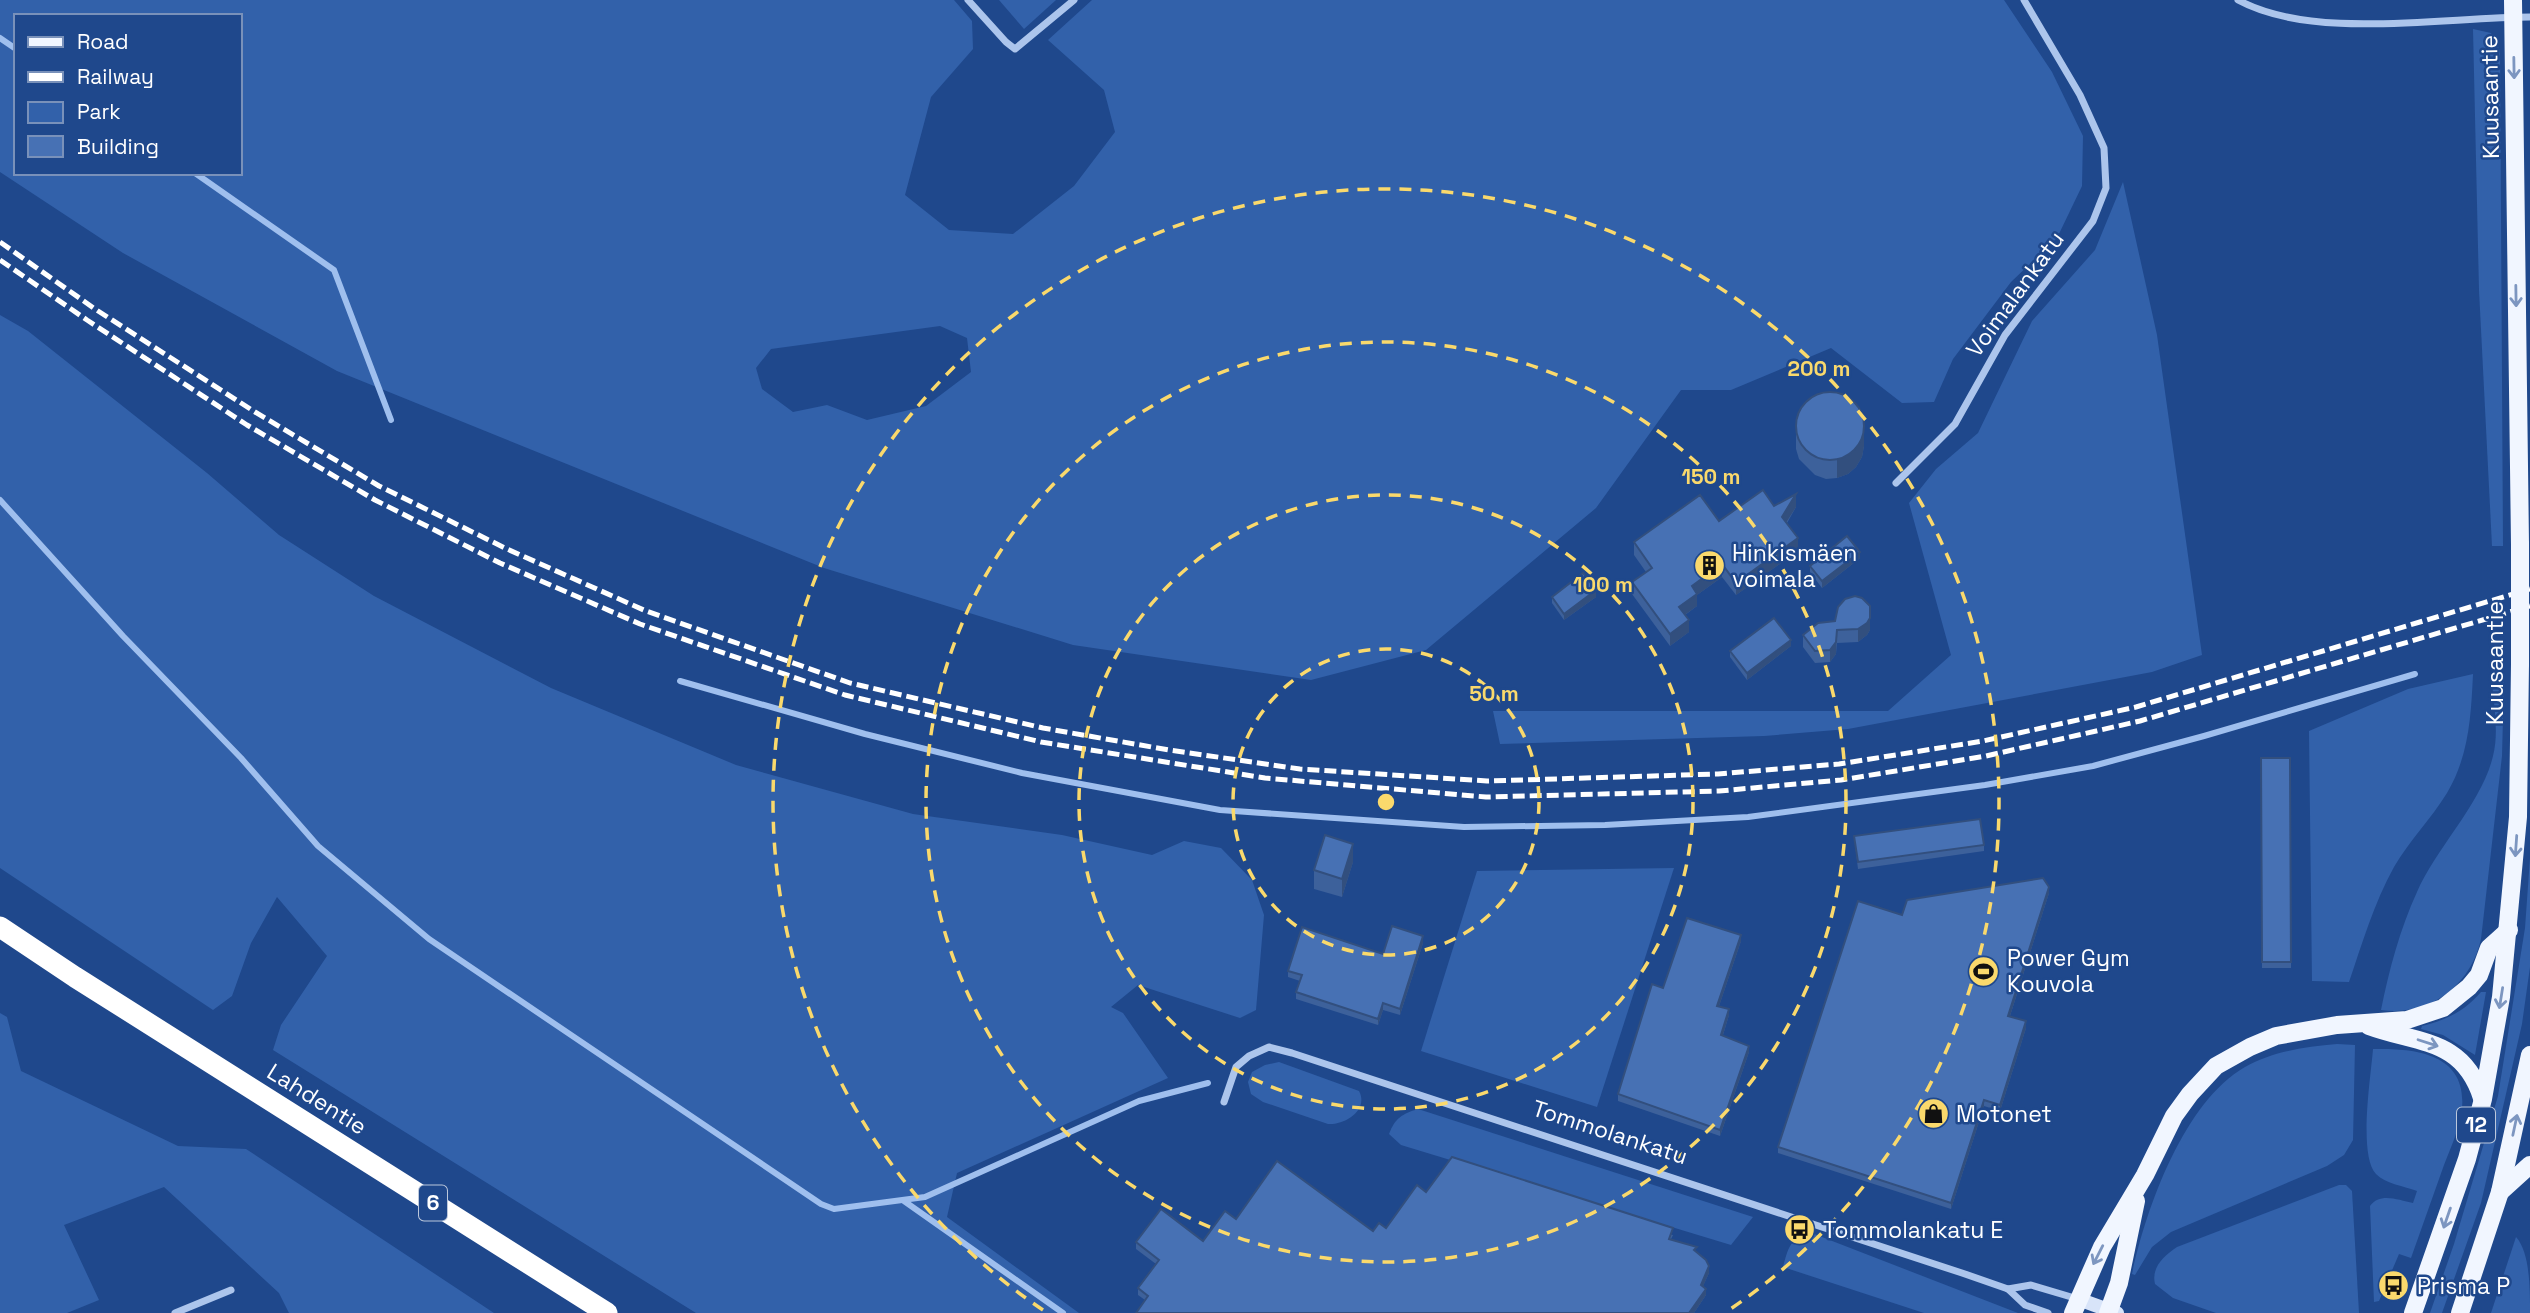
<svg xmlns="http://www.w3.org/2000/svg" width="2530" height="1313" viewBox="0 0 2530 1313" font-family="'Space Grotesk',sans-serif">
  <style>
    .green { fill: #3261aa; fill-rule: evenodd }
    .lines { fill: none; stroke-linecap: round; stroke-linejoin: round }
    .stream { stroke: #9fbfee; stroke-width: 6 }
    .street { stroke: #acc5ec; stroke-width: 7 }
    .secondary { stroke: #d8e4f9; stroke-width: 14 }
    .primary { stroke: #f1f6ff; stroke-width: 18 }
    .highway { stroke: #fff; stroke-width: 21 }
    .rail { stroke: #fff; stroke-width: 5; stroke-dasharray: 12 5; stroke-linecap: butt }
    .primary-bridge { stroke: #f1f6ff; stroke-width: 18 }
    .wall { fill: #3d619b }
    .shaded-wall { fill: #324f7e }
    .building { fill: #4771b4; stroke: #324f7e; stroke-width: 2 }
    .oneway { stroke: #7d96c0 }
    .ring { fill: none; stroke: #fad96c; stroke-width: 3.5; stroke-dasharray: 12 9 }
    .labels { text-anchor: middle; stroke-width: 5; stroke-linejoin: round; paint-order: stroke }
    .shield { fill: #1f488c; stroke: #bcc8dc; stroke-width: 2 }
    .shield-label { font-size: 21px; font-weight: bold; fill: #fff }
    .street-label { font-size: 23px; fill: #fff; stroke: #1f488c }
    .poi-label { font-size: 23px; fill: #fff; stroke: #1f488c; text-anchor: start }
    .centre { fill: #fad96c; stroke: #1f488c; stroke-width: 3.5 }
    .ring-label { font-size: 21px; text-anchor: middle; font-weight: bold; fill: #fad96c; stroke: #1f488c; stroke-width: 5; stroke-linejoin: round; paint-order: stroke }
  </style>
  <rect width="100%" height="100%" fill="#1f488c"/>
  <g class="green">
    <path d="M0 0H954L972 21 973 49 931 97 905 195 949 230 1013 234 1074 186 1115 132 1104 90 1048 40 1092 0H2004L2052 72 2083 136 2082 186 2057 238 2011 282 1953 359 1934 402 1902 403 1831 348 1731 390H1681L1596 508 1426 650 1311 680 1073 645 824 568 337 371 123 253 0 172ZM16 16H240V173H16ZM940 326 967 338 971 372 926 406 867 420 827 405 793 412 762 389 756 368 771 349Z"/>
    <polygon points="999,0 1056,0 1024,29"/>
    <polygon points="2473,29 2491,33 2500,51 2503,546 2492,546 2479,290"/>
    <polygon points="2123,182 2157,335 2202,655 2152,672 1848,729 1764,736 1500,744 1493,711 1888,711 1951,655 1909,503 1936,469 1978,433 2032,321 2095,250"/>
    <polygon points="0,315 28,331 207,473 279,535 374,596 551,688 736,765 913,814 1062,835 1152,855 1184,841 1221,848 1252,880 1264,915 1256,1010 1240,1018 1138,985 1111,1007 1123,1013 1168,1078 957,1173 947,1217 1079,1313 696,1313 273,1050 281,1025 327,956 277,897 251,943 232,996 213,1010 0,868"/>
    <path d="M2473 674C2471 716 2469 756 2447 793 2431 819 2409 841 2394 867 2374 903 2362 944 2349 982L2312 981 2309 731 2408 689Z"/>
    <path d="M2504 680 2502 756 2481 939C2471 985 2430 1017 2381 1010 2389 970 2400 929 2417 892 2436 848 2482 803 2493 756 2499 733 2494 706 2492 682Z"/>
    <polygon points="2530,858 2530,967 2522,1024 2481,1203 2442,1313 2430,1313 2454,1244 2498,1096 2525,928"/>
    <polygon points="1674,868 1597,1107 1421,1051 1477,871"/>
    <path d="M2481 992H2486L2475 1055 2443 1035 2421 1029 2422 1026C2446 1020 2465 1011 2481 992Z"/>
    <polygon points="0,1013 7,1017 21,1071 178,1146 246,1149 494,1313 289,1313 279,1293 164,1187 64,1225 99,1300 67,1313 0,1313"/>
    <path d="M2337 1044 2355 1045 2353 1140 2344 1155 2327 1166 2171 1232 2152 1247 2135 1275 2132 1274C2146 1208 2184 1102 2245 1067 2273 1051 2305 1047 2337 1044Z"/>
    <path d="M2373 1049C2414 1048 2467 1053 2462 1108 2460 1128 2451 1147 2444 1165 2433 1196 2422 1227 2411 1258L2399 1254 2379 1301 2374 1302 2370 1206C2380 1192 2398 1200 2413 1203L2417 1191C2404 1186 2386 1184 2376 1174 2358 1155 2371 1076 2373 1049Z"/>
    <path d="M1279 1062 1359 1091C1369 1110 1345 1125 1328 1124L1263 1102 1251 1094 1248 1082 1252 1072 1265 1065Z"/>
    <path d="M1418 1109 1753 1217 1731 1245 1401 1145 1389 1134C1395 1118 1402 1114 1418 1109Z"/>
    <path d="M2339 1185H2346L2352 1191 2359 1313H2216L2173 1298 2155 1284C2151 1267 2164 1256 2177 1247Z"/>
    <path d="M1809 1232 2018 1313H1924L1783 1267C1788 1249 1790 1238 1809 1232Z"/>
    <path d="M2516 1237C2530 1252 2530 1289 2530 1313H2491Z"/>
  </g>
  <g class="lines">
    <g class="stream">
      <polyline points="0,38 16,49"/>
      <polyline points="195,173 334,270 391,420"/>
      <polyline points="0,500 123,636 241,758 318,846 429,939 821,1204 834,1209 925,1197 1139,1101 1208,1083"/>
      <polyline points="680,681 865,734 1022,773 1220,810 1464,827 1605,825 1748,817 1985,785 2093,766 2204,736 2415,674"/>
      <polyline points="904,1201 1063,1313"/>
    </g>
    <g class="street">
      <polyline points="968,0 1006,42 1015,49 1074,0"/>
      <path d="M2238 0C2313 41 2445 17 2530 17"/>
      <polyline points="1896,483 1955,424 2005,335 2093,221 2106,188 2104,148 2080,95 2024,0"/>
      <polyline points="1224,1102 1236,1067 1249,1056 1269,1047 1292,1053 1962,1273 2008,1289 2025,1305 2048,1313"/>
      <polyline points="2008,1289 2031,1285 2078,1299"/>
      <polyline points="175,1313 231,1290"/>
    </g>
    <polyline class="secondary" points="2078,1299 2117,1313"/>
    <g class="primary">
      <polyline points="2513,0 2520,544"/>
      <path d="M2369 1026C2418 1044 2463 1038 2482 1098"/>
      <polyline points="2500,1192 2530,1165"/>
      <polyline points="2073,1313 2102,1247 2145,1175 2174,1116 2190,1094 2216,1066 2250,1047 2276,1036 2337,1025 2407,1020 2443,1008 2469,987 2479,975 2489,948 2509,930"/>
      <polyline points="2108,1313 2119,1283 2136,1201"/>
      <polyline points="2413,1313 2467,1159 2483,1099 2501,997 2518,817 2520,664"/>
      <polyline points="2460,1313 2500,1192 2530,1055"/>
    </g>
    <polyline class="highway" points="0,927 75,977 607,1313"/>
    <g class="rail">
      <polyline points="0,242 95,309 255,412 379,486 507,549 646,611 850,683 1043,728 1169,750 1300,769 1487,781 1718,774 1839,764 1983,741 2136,707 2530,589"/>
      <polyline points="0,260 87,320 247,425 375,500 500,563 640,624 845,695 1041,742 1265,778 1486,797 1719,791 1841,780 1986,756 2140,721 2530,606"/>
    </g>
    <polyline class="primary-bridge" points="2520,544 2520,664"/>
  </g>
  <g class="wall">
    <polygon points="1796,430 1864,446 1862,457 1856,467 1848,474 1837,478 1826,479 1815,475 1799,459 1796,449"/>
    <polygon points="1774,506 1796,507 1787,523 1798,551 1736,595 1722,577 1697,595 1697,606 1685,615 1689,632 1670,646 1632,594 1632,582 1646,572 1634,555 1634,542 1719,521"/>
    <polygon points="1860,558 1822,588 1810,572 1810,566"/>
    <polygon points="1552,597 1596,597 1564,620 1552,603"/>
    <polygon points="1835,621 1870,630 1867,635 1858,642 1837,643 1836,654 1830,662 1815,663 1803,647 1803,635"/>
    <polygon points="1791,646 1747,680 1730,657 1730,651"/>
    <polygon points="2261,758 2290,758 2291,968 2262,968"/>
    <polygon points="1854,836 1984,845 1984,851 1858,869"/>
    <polygon points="1353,862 1342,897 1314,889 1314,870"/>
    <polygon points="2049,893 2010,1016 2026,1028 2000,1111 1984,1106 1951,1209 1778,1153 1778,1147 1902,915"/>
    <polygon points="1741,941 1719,1006 1729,1015 1723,1035 1749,1052 1720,1136 1618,1101 1618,1094 1663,988"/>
    <polygon points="1423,943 1400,1015 1383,1010 1378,1025 1296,999 1296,992 1300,981 1288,977 1288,971 1383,954"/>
    <polygon points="1426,1192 1673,1235 1671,1239 1697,1253 1709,1273 1703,1286 1706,1295 1694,1313 1136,1313 1145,1300 1138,1295 1138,1288 1156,1264 1136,1249 1136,1242 1203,1241 1236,1219 1373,1231 1386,1228"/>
  </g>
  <g class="shaded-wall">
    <polygon points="1864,427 1864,446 1862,457 1856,467 1848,474 1837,478 1837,460"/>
    <polygon points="1796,494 1796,507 1782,529 1782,517"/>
    <polygon points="1798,538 1798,551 1736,595 1736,583"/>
    <polygon points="1860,552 1860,558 1822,588 1822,581"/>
    <polygon points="1722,564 1722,577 1697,595 1697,606 1679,619 1679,607 1692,586"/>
    <polygon points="1596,590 1596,597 1564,620 1564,614"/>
    <polygon points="1870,618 1870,630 1867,635 1858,642 1858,629"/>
    <polygon points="1689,620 1689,632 1670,646 1670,634"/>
    <polygon points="1837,630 1836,654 1830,662 1830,650"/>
    <polygon points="1791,640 1791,646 1747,680 1747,673"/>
    <polygon points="1353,844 1353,862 1342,897 1342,879"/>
    <polygon points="2049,887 2049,893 2008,1022 2008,1016"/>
    <polygon points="1741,935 1741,941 1717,1012 1717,1006"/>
    <polygon points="1423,936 1423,943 1400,1015 1400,1009"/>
    <polygon points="1383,1003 1383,1010 1378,1025 1378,1019"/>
    <polygon points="1729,1009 1729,1015 1721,1041 1721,1035"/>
    <polygon points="2026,1021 2026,1028 2000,1111 2000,1105"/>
    <polygon points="1749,1046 1749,1052 1720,1136 1720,1130"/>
    <polygon points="1984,1100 1984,1106 1951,1209 1951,1203"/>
    <polygon points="1709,1266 1709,1273 1701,1291 1701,1285"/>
    <polygon points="1706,1289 1706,1295 1694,1313 1689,1313"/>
  </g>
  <g class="building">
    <circle cx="1830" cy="426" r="34"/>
    <polygon points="1763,490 1774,506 1796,494 1782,517 1798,538 1736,583 1722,564 1692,586 1697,594 1679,607 1689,620 1670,634 1632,582 1652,568 1634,542 1700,495 1719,521"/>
    <polygon points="1847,536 1860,552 1822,581 1810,566"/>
    <polygon points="1583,573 1596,590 1564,614 1552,597"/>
    <polygon points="1855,596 1862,598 1870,606 1870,618 1867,623 1858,629 1837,630 1836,642 1830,650 1815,651 1803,635 1818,623 1835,621 1838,607 1845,599"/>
    <polygon points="1774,618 1791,640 1747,673 1730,651"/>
    <polygon points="2261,758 2290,758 2291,962 2262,962"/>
    <polygon points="1980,819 1984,845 1858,862 1854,836"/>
    <polygon points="1325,835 1353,844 1342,879 1314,870"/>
    <polygon points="2043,878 2049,887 2008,1016 2026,1021 2000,1105 1984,1100 1951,1203 1778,1147 1858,901 1902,915 1907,900"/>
    <polygon points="1687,918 1741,935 1717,1006 1729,1009 1721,1035 1749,1046 1720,1130 1618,1094 1652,984 1663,988"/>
    <polygon points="1392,926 1423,936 1400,1009 1383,1003 1378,1019 1296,992 1302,975 1288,971 1302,927 1383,954"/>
    <polygon points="1452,1157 1673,1228 1669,1239 1697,1247 1694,1250 1706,1260 1709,1266 1701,1285 1706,1289 1689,1313 1136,1313 1148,1296 1138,1288 1159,1260 1136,1242 1161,1209 1203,1241 1225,1211 1236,1219 1277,1161 1373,1231 1379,1223 1386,1228 1417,1185 1426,1192"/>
  </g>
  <defs><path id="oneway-shaft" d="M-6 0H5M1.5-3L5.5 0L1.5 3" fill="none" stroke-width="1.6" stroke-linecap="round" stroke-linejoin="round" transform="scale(1.75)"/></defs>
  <g class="oneway">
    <use href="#oneway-shaft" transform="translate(2514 68) rotate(89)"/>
    <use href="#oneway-shaft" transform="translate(2516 296) rotate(89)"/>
    <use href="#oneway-shaft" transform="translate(2516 846) rotate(94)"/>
    <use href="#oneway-shaft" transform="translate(2501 998) rotate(99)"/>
    <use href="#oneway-shaft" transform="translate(2428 1043) rotate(18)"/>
    <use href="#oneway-shaft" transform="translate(2515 1125) rotate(-78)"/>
    <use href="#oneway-shaft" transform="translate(2447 1218) rotate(109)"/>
    <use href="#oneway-shaft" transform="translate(2098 1255) rotate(117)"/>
  </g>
  <g class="ring">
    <circle cx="1386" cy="802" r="153"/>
    <circle cx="1386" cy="802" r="307"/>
    <circle cx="1386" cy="802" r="460"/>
    <path d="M1043 1310A613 613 0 1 1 1729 1310"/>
  </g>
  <defs>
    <symbol id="building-disc" viewBox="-11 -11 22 22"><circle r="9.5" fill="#fad96c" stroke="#1f488c"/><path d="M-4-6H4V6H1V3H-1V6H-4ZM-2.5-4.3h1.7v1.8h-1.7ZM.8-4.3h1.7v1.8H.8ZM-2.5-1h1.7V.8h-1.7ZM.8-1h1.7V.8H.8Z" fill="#111"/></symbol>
    <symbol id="stadium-disc" viewBox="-11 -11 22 22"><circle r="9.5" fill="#fad96c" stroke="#1f488c"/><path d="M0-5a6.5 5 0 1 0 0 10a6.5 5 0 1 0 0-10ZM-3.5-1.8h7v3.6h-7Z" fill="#111"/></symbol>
    <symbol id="shop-disc" viewBox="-11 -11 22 22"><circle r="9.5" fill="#fad96c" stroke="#1f488c"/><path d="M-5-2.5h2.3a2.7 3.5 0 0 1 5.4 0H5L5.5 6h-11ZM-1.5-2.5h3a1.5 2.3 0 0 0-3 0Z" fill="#111"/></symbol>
    <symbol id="bus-disc" viewBox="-11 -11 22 22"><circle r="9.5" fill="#fad96c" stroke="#1f488c"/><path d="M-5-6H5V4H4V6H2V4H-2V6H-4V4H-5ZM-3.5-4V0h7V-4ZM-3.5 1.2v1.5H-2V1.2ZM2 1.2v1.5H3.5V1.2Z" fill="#111"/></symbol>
  </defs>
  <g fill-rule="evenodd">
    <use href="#building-disc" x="1692" y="548" width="35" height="35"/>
    <use href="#stadium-disc" x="1966" y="954" width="35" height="35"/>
    <use href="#shop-disc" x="1916" y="1096" width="35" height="35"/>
    <use href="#bus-disc" x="1782" y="1212" width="35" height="35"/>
    <use href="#bus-disc" x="2376" y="1268" width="35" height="35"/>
  </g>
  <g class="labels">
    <g class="shield">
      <rect x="2457" y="1107.5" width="38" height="35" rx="5"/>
      <rect x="419" y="1185.5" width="28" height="35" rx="5"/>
    </g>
    <g class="shield-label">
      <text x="2476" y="1132">12</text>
      <text x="433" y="1210">6</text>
    </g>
    <g class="street-label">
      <text transform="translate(2490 97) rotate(-91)" y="8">Kuusaantie</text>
      <text transform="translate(2015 294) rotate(-54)" y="8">Voimalankatu</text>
      <text transform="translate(2495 663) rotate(-90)" y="8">Kuusaantie</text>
      <text transform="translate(317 1099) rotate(32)" y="8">Lahdentie</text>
      <text transform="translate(1610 1132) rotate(18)" y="8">Tommolankatu</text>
    </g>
    <g class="poi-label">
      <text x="1732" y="561">Hinkismäen<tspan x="1732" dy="26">voimala</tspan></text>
      <text x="2007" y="966">Power Gym<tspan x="2007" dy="26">Kouvola</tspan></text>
      <text x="1956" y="1122">Motonet</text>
      <text x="1823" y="1238">Tommolankatu E</text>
      <text x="2417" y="1294">Prisma P</text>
    </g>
  </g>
  <circle cx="1386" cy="802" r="10" class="centre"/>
  <g class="ring-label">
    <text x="1819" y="376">200 m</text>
    <text x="1711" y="484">150 m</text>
    <text x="1603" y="592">100 m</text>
    <text x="1494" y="701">50 m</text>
  </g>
  <rect x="14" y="14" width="228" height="161" fill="#1f488c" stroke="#7991ba" stroke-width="2"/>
  <rect x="28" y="37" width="35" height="10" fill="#f1f6ff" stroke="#7991ba" stroke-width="2"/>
  <text x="77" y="49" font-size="21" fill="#ffffff">Road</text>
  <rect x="28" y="72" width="35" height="10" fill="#ffffff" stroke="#7991ba" stroke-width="2"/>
  <text x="77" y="84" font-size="21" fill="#ffffff">Railway</text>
  <rect x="28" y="102" width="35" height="21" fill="#3261aa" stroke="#7991ba" stroke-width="2"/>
  <text x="77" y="119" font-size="21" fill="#ffffff">Park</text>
  <rect x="28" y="136" width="35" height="21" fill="#4771b4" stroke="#7991ba" stroke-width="2"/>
  <text x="77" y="154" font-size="21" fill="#ffffff">Building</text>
</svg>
